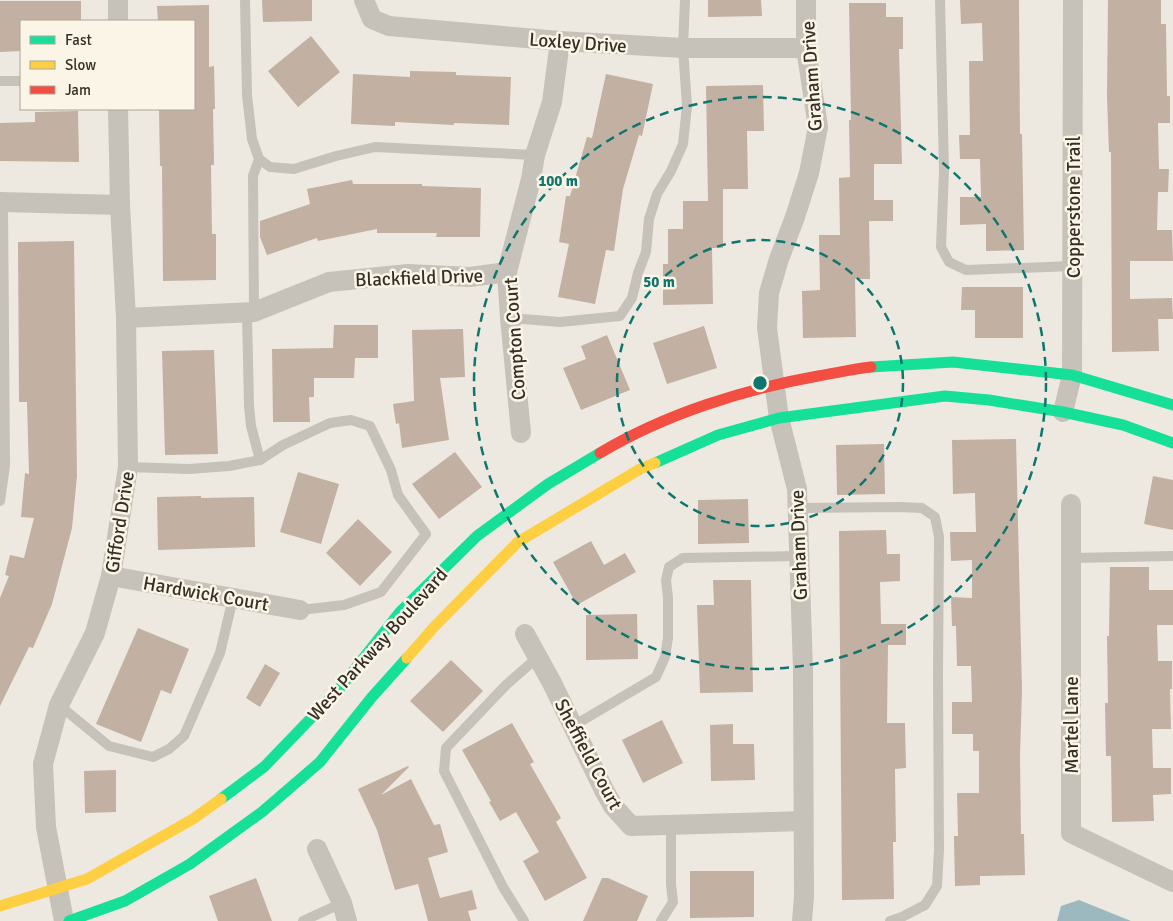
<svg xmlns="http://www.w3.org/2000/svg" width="1173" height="921" viewBox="0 0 1173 921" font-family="Signika,sans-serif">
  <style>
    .water { fill: #9cb9bf }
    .building { fill: #c2b0a2 }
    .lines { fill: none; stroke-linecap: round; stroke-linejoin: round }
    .lane { stroke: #c6c1b9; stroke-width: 10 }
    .street { stroke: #c6c1b9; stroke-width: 20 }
    .fast { stroke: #16e098; stroke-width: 11 }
    .slow { stroke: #ffcf43; stroke-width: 11 }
    .jam { stroke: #f24e42; stroke-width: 11 }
    .ring { fill: none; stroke: #0f766e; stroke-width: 2.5; stroke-dasharray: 9 6 }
    .labels { text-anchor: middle; stroke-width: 5; stroke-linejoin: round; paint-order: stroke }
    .street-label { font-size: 19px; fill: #372f27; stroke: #faf5e7 }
    .centre { fill: #0f766e; stroke: #faf5e7; stroke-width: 2.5 }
    .ring-label { font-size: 15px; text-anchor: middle; font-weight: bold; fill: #0f766e; stroke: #faf5e7; stroke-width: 5; stroke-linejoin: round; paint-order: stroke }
  </style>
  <rect width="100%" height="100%" fill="#ede9e1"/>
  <polygon class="water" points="1079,900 1131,921 1057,921 1061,906"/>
  <g class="building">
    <polygon points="262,0 312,0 312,21 263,22"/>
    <polygon points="708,0 761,0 762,16 708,17"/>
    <polygon points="960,0 1019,0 1020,134 1022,134 1024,250 986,251 986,224 960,225 960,197 981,197 980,159 960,159 959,135 970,135 969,61 983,61 982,23 961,24"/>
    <polygon points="1108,0 1161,0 1161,24 1166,24 1167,96 1170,96 1170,123 1158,123 1159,169 1169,169 1168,192 1158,192 1157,230 1172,230 1173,261 1130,261 1130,299 1172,298 1173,319 1158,319 1159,351 1112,352 1111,152 1109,152 1107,97"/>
    <polygon points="0,1 81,1 81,21 21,21 21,51 0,52"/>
    <polygon points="849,3 886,3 886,17 903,17 903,49 899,49 902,164 874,164 874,200 893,200 893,221 869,221 870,279 855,279 856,337 803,338 802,291 820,290 819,235 840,235 839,178 850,177 849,120 851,120"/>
    <polygon points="209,5 209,67 214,66 215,109 213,109 214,165 211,165 212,234 216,234 216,280 163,281 162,166 160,166 159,109 194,109 194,21 158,21 157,6"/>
    <polygon points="311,36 340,72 298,107 268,71"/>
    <polygon points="410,71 456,72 456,75 511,77 509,125 454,123 454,125 395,122 395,126 351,124 353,74 410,77"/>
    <polygon points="606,74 653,84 642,136 639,135 623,189 614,251 606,250 595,304 558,297 569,244 559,242 566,196 570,196 587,137 592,138"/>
    <polygon points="763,85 764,131 747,131 748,189 723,189 723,248 712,248 713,304 663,305 663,264 668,264 668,229 683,229 683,201 708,201 706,86"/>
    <polygon points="78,111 79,162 0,161 0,123 35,122 35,112"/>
    <polygon points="352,180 353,184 422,184 422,186 481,188 480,237 436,237 437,233 377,233 377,229 318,241 317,238 267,255 260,237 260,221 310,204 307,189"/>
    <polygon points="74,241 77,476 72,528 52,604 33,648 29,647 0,706 0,598 9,576 5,575 10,555 24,558 34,518 21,517 25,473 29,474 27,402 19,402 18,242"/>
    <polygon points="962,287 1023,287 1023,338 975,338 975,310 961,310"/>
    <polygon points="334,325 378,325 378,358 355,358 354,378 314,378 314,397 309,397 310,422 273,422 272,349 333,348"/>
    <polygon points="704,326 717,368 667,384 653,343"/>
    <polygon points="463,329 465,377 440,378 449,440 402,448 399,423 396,424 393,404 414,401 412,330"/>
    <polygon points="607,335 630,390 581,410 563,368 586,359 581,346"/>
    <polygon points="214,350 218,454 165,455 162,351"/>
    <polygon points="1016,439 1022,690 1020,756 1021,834 1024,834 1025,875 980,876 980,885 955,886 954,836 958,836 957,793 979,793 979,751 973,751 973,734 952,734 952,702 972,702 971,666 957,666 956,626 952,626 951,597 972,598 972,560 951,561 950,532 976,532 975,493 953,494 952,440"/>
    <polygon points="884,444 885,494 837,495 836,445"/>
    <polygon points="455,452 482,487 439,519 412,484"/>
    <polygon points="298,472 339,484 321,544 280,532"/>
    <polygon points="1153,476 1173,480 1173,530 1144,524"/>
    <polygon points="201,496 201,498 254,497 255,547 158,550 157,497"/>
    <polygon points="748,499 749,543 698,544 698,500"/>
    <polygon points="358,519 392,552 360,586 326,553"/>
    <polygon points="886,530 887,554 900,554 900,581 880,582 881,624 906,624 906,645 888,645 887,723 905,723 906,768 895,769 896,842 893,842 894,899 842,900 839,531"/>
    <polygon points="591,541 604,565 625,553 636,572 577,605 553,562"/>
    <polygon points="1110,567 1149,567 1149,590 1173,590 1173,625 1157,625 1158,661 1172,661 1172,689 1170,689 1171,729 1152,729 1153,768 1171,768 1171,794 1153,795 1154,821 1112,822 1111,756 1106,756 1105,703 1108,703 1107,636 1109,636"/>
    <polygon points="713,580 751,580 753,692 700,693 697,605 714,605"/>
    <polygon points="637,614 638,659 586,660 586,615"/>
    <polygon points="138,628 189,649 171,694 161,690 141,742 96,724"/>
    <polygon points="451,660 483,691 443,732 410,701"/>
    <polygon points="265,664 280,673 260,707 246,698"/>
    <polygon points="662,720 683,763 643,783 622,740"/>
    <polygon points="512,723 534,762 530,764 561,818 556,822 587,878 545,901 523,861 539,852 516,812 500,821 489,802 491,801 462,750"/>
    <polygon points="733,724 733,744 754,744 755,780 711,781 710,725"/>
    <polygon points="408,766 409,767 381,795 411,779 434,825 440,824 448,852 428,858 440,898 472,890 477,909 468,911 471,921 428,921 418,884 395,890 377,830 358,789"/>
    <polygon points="116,770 116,812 85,813 84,771"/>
    <polygon points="690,871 754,871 754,917 690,918"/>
    <polygon points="256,878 272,921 218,921 209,896"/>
    <polygon points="602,878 608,878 648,896 637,921 583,921"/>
  </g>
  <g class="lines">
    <g class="lane">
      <polyline points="245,0 247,95 252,139 259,159 253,176 254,312"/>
      <polyline points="940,0 944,170 941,247 949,262 966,270 1073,266"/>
      <polyline points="0,81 21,81"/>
      <polyline points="259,159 270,167 294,169 336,156 375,147 535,155"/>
      <polyline points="247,313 249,406 251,426 260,460"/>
      <polyline points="510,318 560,322 620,316 632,298 638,273 646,252 649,219 657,194 671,171 683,144 687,106 683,48 685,0"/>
      <polyline points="128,467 189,469 229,466 260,460 283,445 330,423 351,420 370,426 391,470 398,495 426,534 381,592 344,605 300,610"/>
      <polyline points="0,501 5,466 3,202"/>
      <polyline points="798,508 900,507 922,508 935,517 939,537 938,676 939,850 937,886 925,905 902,917 890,921"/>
      <polyline points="1071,558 1173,556"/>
      <polyline points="59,705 109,746 153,757 169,749 184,736 220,653 233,598"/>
      <polyline points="573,726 656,677 665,657 668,638 668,598 666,580 669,567 683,558 799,556"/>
      <polyline points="303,921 342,903"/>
      <polyline points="524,921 503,887 444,771 446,748 506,685 538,657"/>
      <polyline points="661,921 673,902 671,884 671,825"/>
    </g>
    <g class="street">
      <polyline points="118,0 118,21"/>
      <polyline points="364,0 372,19 389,26 560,41 683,48 806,48"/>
      <polyline points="0,202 120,205"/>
      <polyline points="126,318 254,312 329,282 408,274 470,277 507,272"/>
      <polyline points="1063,412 1072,375 1073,0"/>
      <polyline points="521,433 510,318 507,272 531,179 535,155 552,102 560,41"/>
      <polyline points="1071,504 1071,833 1173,882"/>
      <polyline points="111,576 300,610"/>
      <polyline points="525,634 552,683 604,790 613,806 631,826 803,821"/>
      <polyline points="317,849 342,903 347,921"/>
      <polyline points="64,921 46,827 43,764 59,705 95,633 111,576 128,467 126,318 120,205 118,109"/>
      <polyline points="802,921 804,897 803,669 797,489 779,418 767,328 769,293 779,259 795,217 809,173 818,127 806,48 806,0"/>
    </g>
    <g class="fast">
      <polyline points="871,367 953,362 1072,375 1173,405"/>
      <polyline points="655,463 718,435 779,418 945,396 989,400 1063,412 1123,425 1173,443"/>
      <polyline points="221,799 264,767 340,688 400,612 477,536 548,484 600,453"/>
      <polyline points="69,921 125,901 190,864 262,812 320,762 372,697 407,658"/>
    </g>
    <g class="slow">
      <polyline points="407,658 434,627 518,542 640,469 655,463"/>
      <polyline points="0,906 87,879 193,819 221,799"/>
    </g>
    <path class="jam" d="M600 453C665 414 745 389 818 376 836 373 853 369 871 367"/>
  </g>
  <g class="ring">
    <circle cx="760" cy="383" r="143"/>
    <circle cx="760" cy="383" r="286"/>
  </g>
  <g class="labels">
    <g class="street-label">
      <text transform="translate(578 42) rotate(4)" y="7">Loxley Drive</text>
      <text transform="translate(811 76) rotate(-94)" y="7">Graham Drive</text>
      <text transform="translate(1073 207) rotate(-90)" y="7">Copperstone Trail</text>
      <text transform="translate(419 277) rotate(-2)" y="7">Blackfield Drive</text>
      <text transform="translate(514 339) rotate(-94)" y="7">Compton Court</text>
      <text transform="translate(119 522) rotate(-81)" y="7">Gifford Drive</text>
      <text transform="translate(798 545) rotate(-92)" y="7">Graham Drive</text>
      <text transform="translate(206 593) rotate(10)" y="7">Hardwick Court</text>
      <text transform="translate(377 644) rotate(-48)" y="7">West Parkway Boulevard</text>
      <text transform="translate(1071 725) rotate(-90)" y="7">Martel Lane</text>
      <text transform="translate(589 754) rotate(62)" y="7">Sheffield Court</text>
    </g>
  </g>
  <circle cx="760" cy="383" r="8" class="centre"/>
  <g class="ring-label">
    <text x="558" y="186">100 m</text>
    <text x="659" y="287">50 m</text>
  </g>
  <rect x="20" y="20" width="175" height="90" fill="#faf5e7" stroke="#aca69a"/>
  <rect x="30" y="36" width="25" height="8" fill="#16e098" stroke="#aca69a"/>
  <text x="65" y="45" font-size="15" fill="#372f27">Fast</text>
  <rect x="30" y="61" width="25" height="8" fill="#ffcf43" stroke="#aca69a"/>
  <text x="65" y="70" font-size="15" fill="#372f27">Slow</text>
  <rect x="30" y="86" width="25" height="8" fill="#f24e42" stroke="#aca69a"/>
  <text x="65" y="95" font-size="15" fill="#372f27">Jam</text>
</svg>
